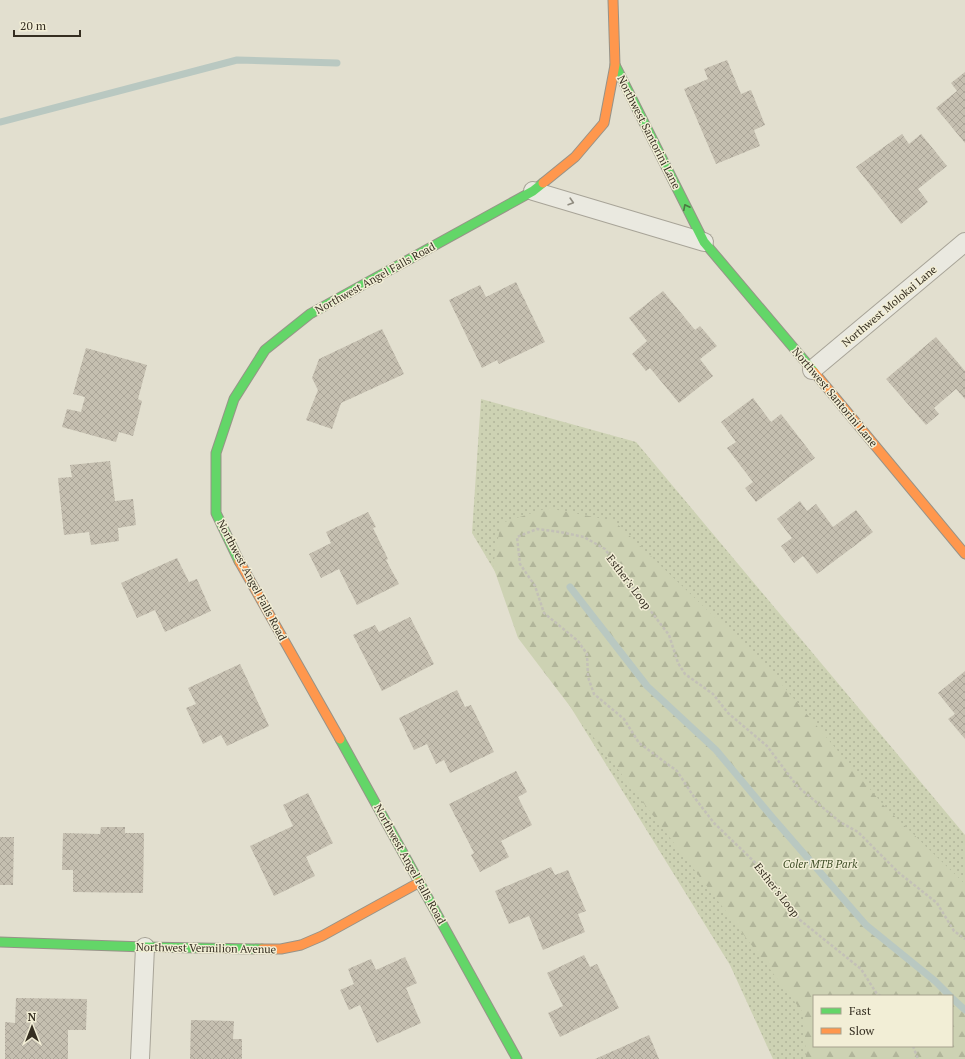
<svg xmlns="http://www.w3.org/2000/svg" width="965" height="1059" viewBox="0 0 965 1059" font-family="'PT Serif',serif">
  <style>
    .green { fill: url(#green-dots); fill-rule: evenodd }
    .forest { fill: url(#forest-firs); fill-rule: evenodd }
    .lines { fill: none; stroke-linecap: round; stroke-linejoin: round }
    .stream { stroke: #b9c8c1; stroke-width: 7 }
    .building { fill: url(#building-cross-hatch) }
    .street-casing { stroke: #a8a498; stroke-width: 20 }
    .fast-casing { stroke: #979388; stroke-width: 11 }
    .slow-casing { stroke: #979388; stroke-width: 11 }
    .path { stroke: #c3c0b7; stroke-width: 2.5; stroke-dasharray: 3 2; stroke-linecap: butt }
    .street { stroke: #eae9e0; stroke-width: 18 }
    .fast { stroke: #63d668; stroke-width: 9 }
    .slow { stroke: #ff974d; stroke-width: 9 }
    .oneway { stroke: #908c80 }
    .oneway2 { stroke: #4a7a41 }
    .labels { text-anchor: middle; stroke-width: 3; stroke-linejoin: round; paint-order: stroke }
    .street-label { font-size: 11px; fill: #352e21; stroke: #f2eed6 }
    .park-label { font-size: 11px; font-style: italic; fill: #415029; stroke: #f2eed6 }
  </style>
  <defs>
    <pattern id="green-dots" width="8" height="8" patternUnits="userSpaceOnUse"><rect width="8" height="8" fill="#cdd2b3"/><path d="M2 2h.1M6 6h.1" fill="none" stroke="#b1b59a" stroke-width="1.8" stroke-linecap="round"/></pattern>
    <pattern id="forest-firs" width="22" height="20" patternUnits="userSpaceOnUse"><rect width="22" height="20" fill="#cdd2b3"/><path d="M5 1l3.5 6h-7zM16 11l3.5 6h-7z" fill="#b1b59a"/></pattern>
    <pattern id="building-cross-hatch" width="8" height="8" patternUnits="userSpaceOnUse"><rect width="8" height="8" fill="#c5bfb0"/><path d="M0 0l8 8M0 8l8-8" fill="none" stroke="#aaa497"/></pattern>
  </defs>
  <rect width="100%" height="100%" fill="#e2dfcf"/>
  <path class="green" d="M481 399 636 442 965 835V1059H773L730 965 518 622 522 617 472 533ZM814 996H952V1046H814Z"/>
  <path class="forest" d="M548 508 614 521 768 668 885 807 965 884V1059H806L804 1014 518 638 493 566 501 523ZM814 996H952V1046H814Z"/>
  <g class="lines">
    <g class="stream">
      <polyline points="0,122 237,60 337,63"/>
      <polyline points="570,587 647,686 716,750 772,817 866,925 935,981 950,996"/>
      <polyline points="952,998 965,1010"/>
    </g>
  </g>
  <g class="building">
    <polygon points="727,60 741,94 751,90 765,125 754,130 760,146 716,164 684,89 708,79 704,69"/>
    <polygon points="965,72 965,143 936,108 957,91 951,83"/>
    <polygon points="902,134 909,144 921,134 947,166 918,189 928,202 901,224 856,167"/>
    <polygon points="516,282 545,342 499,364 497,360 482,368 449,300 480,285 486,297"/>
    <polygon points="663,291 695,330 700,326 717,346 700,359 713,376 679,403 650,368 646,371 632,354 647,341 629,318"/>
    <polygon points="382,329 404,374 341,403 332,429 306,420 318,390 312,378 319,359"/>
    <polygon points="936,337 965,371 965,399 956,389 934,408 939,414 926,425 886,379"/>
    <polygon points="86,348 147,365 138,399 142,401 133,436 119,432 116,442 62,427 67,409 81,412 85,397 73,394"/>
    <polygon points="753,398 771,422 781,414 815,458 756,502 745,488 753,482 727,448 736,442 721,422"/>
    <polygon points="110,461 115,501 133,499 136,525 118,528 119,541 91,545 89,532 64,535 58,478 72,477 70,465"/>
    <polygon points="800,501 807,511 816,504 833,527 856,510 873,532 817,574 803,556 794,563 781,546 792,538 777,519"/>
    <polygon points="368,512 376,527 373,528 388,559 386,560 399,584 357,605 339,569 321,578 309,554 331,543 326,532"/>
    <polygon points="177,558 189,582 197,579 211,611 165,632 155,610 137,618 121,583"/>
    <polygon points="410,617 434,664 382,691 353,635 375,625 379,632"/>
    <polygon points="240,664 269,726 227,746 221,735 203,744 186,708 196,704 188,688"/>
    <polygon points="965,671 965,739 948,719 955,714 938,693"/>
    <polygon points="457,690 465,707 471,705 494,752 450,773 444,760 436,764 427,744 414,750 399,718"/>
    <polygon points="516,771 527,792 518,797 532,825 501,841 509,857 480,872 471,855 474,853 449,804"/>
    <polygon points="308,793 333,843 306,857 315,876 274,896 250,846 293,826 283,805"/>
    <polygon points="101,827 125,827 125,833 144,833 143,893 73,892 73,870 62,870 63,833 100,834"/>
    <polygon points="0,837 14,837 13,885 0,885"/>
    <polygon points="551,867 555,875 568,870 586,911 578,914 585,932 543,950 529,916 509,924 495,891"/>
    <polygon points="584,955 590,967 597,964 619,1008 560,1037 548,1013 563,1006 547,973"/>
    <polygon points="405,957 417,983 406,988 421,1023 377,1043 360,1005 349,1010 340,990 354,984 348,969 371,959 376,970"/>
    <polygon points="16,998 87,999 86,1030 68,1030 68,1059 5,1059 5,1022 15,1023"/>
    <polygon points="191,1020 234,1021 233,1039 242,1039 242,1059 190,1059"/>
    <polygon points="649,1035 659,1059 595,1059"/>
  </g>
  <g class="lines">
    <defs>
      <g id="street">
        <polyline points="533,191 704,242"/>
        <polyline points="812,370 965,242"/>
        <polyline points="140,1059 145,947"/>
      </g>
      <g id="fast">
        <polyline points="615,65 704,242 814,372"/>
        <polyline points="239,561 216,513 216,453 234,399 265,350 310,314 533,191 543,183"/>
        <polyline points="340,739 517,1059"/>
        <polyline points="0,942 145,947 262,949"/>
      </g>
      <g id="slow">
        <polyline points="543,183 575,157 604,123 615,65 613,0"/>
        <polyline points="814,372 965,554"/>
        <polyline points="239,561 340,739"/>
        <polyline points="262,949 281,949 301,945 322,936 420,882"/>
      </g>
    </defs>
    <use href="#street" class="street-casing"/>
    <use href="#fast" class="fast-casing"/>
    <use href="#slow" class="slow-casing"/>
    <g class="path">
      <polyline points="881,996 877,994 861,969 800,920 765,872 714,823 694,797 677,771 639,743 624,719 594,694 588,677 587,654 578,641 544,613 535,586 520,564 517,537 537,529 560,532 584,537 605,549 627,580 669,635 678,663 685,674 713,694 728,713 767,746 797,786 840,822 858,832 899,873 937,903 954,931 965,939"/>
      <polyline points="913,1046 918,1059"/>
    </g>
    <use href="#street" class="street"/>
    <use href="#fast" class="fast"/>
    <use href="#slow" class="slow"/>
  </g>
  <defs><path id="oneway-chevron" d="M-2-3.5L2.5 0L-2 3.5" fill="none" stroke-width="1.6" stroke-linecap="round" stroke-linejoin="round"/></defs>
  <use class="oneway" href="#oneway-chevron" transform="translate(571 202) rotate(17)"/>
  <use class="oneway2" href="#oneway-chevron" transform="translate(686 207) rotate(-117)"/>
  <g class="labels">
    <g class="street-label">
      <text transform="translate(649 132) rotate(63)" y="4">Northwest Santorini Lane</text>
      <text transform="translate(375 278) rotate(-29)" y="4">Northwest Angel Falls Road</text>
      <text transform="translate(889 306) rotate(-40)" y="4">Northwest Molokai Lane</text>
      <text transform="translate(835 397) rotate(50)" y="4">Northwest Santorini Lane</text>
      <text transform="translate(252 580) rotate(62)" y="4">Northwest Angel Falls Road</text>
      <text transform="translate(629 582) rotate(53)" y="4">Esther's Loop</text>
      <text transform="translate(410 864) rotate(61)" y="4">Northwest Angel Falls Road</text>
      <text transform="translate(777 890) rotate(52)" y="4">Esther's Loop</text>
      <text transform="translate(206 948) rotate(1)" y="4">Northwest Vermilion Avenue</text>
    </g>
    <g class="park-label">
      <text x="820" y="868">Coler MTB Park</text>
    </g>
  </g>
  <rect x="813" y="995" width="140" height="52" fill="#f2eed6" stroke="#a6a18e"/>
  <rect x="821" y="1008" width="20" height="6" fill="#63d668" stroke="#a6a18e"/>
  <text x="849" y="1015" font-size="12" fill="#352e21">Fast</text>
  <rect x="821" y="1028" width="20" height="6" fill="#ff974d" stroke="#a6a18e"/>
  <text x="849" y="1035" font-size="12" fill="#352e21">Slow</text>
  <g transform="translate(32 1027)" stroke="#f2eed6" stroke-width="3" paint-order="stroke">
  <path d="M0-3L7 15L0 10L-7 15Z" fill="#352e21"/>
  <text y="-6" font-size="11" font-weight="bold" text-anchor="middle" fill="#352e21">N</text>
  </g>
  <path d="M14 30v6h66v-6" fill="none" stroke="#352e21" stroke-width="2"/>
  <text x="20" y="30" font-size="12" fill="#352e21" stroke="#f2eed6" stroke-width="3" paint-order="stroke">20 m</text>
</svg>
